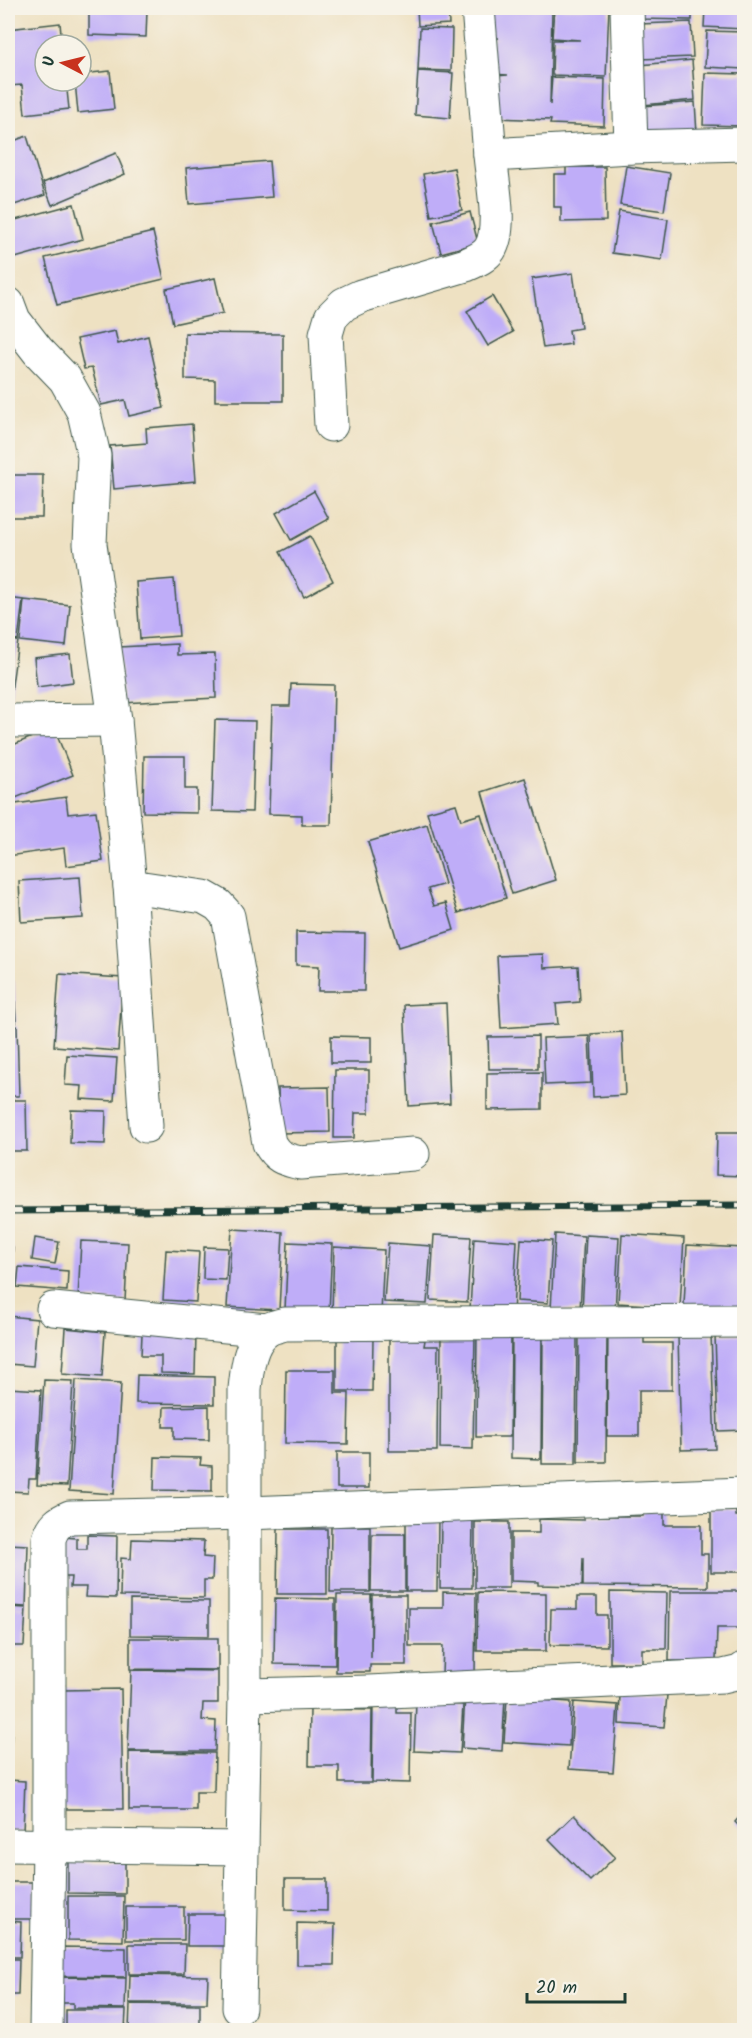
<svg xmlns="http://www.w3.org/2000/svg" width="752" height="2038" viewBox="0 0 752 2038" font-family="Kalam,sans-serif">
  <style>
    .building { fill: #bfadf8 }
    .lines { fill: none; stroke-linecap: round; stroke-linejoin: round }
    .minor-casing { stroke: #3e5649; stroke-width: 35 }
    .minor { stroke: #fff; stroke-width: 33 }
    .rail-casing { stroke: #1f3d34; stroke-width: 7 }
    .rail { stroke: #f7f3e8; stroke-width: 4.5; stroke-dasharray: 14; stroke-linecap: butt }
  </style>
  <rect width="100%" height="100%" fill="#f7f3e8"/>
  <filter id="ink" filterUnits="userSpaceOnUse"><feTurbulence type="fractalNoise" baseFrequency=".0167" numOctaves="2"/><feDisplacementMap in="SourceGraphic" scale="12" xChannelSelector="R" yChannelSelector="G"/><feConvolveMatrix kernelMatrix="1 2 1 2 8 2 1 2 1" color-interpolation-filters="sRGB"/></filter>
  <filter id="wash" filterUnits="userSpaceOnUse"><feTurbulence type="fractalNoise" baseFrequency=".008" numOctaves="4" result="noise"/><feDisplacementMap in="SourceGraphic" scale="24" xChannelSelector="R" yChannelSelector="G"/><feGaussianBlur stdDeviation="1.35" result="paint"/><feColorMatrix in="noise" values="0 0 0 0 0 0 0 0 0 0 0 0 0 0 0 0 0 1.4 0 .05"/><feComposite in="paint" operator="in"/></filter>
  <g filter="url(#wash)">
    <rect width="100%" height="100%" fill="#eee1c2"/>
    <g id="blocks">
      <g class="building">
        <polygon points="89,8 125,8 125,9 147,10 146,37 89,35"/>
        <polygon points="417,8 448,8 449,24 418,26"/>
        <polygon points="489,8 552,8 550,105 552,77 605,79 604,126 550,124 551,120 494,118 495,76 508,75 491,74 492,39 499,38 488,38"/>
        <polygon points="554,8 609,8 606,77 552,75 553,40 580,40 552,38"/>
        <polygon points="639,8 692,8 692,20 639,19"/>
        <polygon points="705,8 744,8 744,29 704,27"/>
        <polygon points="691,22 693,57 640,59 639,24"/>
        <polygon points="60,23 62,45 45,45 45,81 66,81 69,109 25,114 22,85 8,86 8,29"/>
        <polygon points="420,28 452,29 451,71 418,70"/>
        <polygon points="707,31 744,32 744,69 705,67"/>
        <polygon points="692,60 695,100 643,105 640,65"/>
        <polygon points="110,71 114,109 78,113 75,81 81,81 81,74"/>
        <polygon points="418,71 453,73 450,118 415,115"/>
        <polygon points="705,73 744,74 744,126 703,125"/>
        <polygon points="695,102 697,134 646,138 643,106"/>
        <polygon points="27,136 45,195 8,207 8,143"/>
        <polygon points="116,153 125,174 52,205 43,183"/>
        <polygon points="269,161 272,197 189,204 186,168"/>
        <polygon points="626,166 670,173 664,211 620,205"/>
        <polygon points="566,167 605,167 606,221 561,222 561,207 554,207 554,174 566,174"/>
        <polygon points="454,168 462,210 431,216 423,174"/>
        <polygon points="74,204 83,239 8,260 8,222"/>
        <polygon points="619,211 668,219 662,260 612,253"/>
        <polygon points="470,212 478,243 441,253 433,222"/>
        <polygon points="153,232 164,279 57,305 45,258"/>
        <polygon points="573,273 581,328 569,330 571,344 543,348 532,279"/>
        <polygon points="215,278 223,313 173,324 166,289"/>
        <polygon points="492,296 513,332 488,346 467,311"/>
        <polygon points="115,331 118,344 148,336 164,408 129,416 125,400 101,405 92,368 84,369 77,339"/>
        <polygon points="185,333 283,334 283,401 215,401 215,380 185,379"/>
        <polygon points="192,424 196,481 114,489 110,446 147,443 146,428"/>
        <polygon points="8,475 43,475 42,517 8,517"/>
        <polygon points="314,491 329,519 291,540 276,513"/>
        <polygon points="310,536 333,581 304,597 280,552"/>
        <polygon points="174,579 179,636 140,639 136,582"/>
        <polygon points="8,598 23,600 18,640 8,639"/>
        <polygon points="24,600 70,605 66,646 20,641"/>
        <polygon points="8,640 18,641 9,707 8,707"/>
        <polygon points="177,644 177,655 215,654 216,698 122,703 119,647"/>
        <polygon points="70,654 73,682 37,687 34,658"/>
        <polygon points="291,684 334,685 331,825 302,825 302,815 269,814 272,706 290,706"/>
        <polygon points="215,720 255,721 252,812 212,811"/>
        <polygon points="54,728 73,775 8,801 8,747"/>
        <polygon points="144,756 185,756 185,789 197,789 197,813 143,812"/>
        <polygon points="525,778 556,880 512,894 482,792"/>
        <polygon points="66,797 68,814 96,811 103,861 66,866 64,848 8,856 8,805"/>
        <polygon points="456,804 461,820 481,814 506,898 458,913 427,812"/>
        <polygon points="427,824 445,884 428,889 434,906 446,903 454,930 399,947 368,842"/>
        <polygon points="80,877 83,918 21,922 19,881"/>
        <polygon points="296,932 365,933 364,991 318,991 319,966 296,965"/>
        <polygon points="543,954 544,968 578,966 580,1002 556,1004 558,1024 501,1028 497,956"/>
        <polygon points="8,959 9,959 10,978 8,978"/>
        <polygon points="59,974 123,978 118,1051 54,1046"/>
        <polygon points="14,981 16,1023 8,1023 8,982"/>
        <polygon points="446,1003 450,1103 409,1106 404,1005"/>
        <polygon points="17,1026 19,1096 8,1096 8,1027"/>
        <polygon points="622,1032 625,1095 593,1097 591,1034"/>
        <polygon points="331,1036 371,1037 371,1063 331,1063"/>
        <polygon points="538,1036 538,1069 489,1069 488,1037"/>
        <polygon points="589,1036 591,1083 545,1085 543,1038"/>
        <polygon points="67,1055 117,1058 114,1101 81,1099 82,1086 65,1085"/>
        <polygon points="335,1070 369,1070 369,1113 355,1113 354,1138 334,1138"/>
        <polygon points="542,1072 542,1109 487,1110 487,1073"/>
        <polygon points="329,1087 330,1132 279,1133 278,1088"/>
        <polygon points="8,1100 26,1100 27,1151 8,1151"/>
        <polygon points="71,1110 106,1111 105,1144 70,1143"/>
        <polygon points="717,1132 744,1132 744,1176 716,1175"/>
        <polygon points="232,1229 283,1232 279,1310 227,1307"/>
        <polygon points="555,1234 584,1236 580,1310 551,1309"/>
        <polygon points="622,1234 684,1238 680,1307 618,1303"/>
        <polygon points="434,1235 471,1237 467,1302 430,1300"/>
        <polygon points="586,1235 619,1237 615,1313 582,1311"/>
        <polygon points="35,1238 59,1242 55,1264 32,1260"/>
        <polygon points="474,1238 517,1241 513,1313 470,1310"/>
        <polygon points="521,1239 552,1241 548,1303 517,1301"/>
        <polygon points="81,1241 128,1243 125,1301 78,1299"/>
        <polygon points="288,1242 332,1244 329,1313 285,1310"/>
        <polygon points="388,1243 431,1246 427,1304 384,1302"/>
        <polygon points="687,1245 743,1248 742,1266 744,1266 744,1308 684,1305"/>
        <polygon points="8,1246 13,1247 9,1296 8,1295"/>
        <polygon points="204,1247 228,1248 226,1280 203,1279"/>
        <polygon points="334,1247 384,1250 381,1314 332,1312"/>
        <polygon points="166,1250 199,1252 196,1302 163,1300"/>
        <polygon points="19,1267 68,1271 67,1291 17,1287"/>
        <polygon points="8,1316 37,1319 33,1366 8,1364"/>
        <polygon points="65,1328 105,1332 102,1377 62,1374"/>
        <polygon points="477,1331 511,1332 510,1437 476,1437"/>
        <polygon points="512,1332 542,1332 541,1459 511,1458"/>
        <polygon points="543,1332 577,1332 576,1464 542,1464"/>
        <polygon points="579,1332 607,1332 606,1462 578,1462"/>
        <polygon points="441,1333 475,1334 473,1449 440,1448"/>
        <polygon points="608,1333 644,1333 644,1343 672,1343 672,1390 639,1390 639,1436 607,1436"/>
        <polygon points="142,1334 196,1335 195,1374 161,1373 161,1356 141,1356"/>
        <polygon points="711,1334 715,1449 681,1450 678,1335"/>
        <polygon points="744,1334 744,1430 718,1431 715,1335"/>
        <polygon points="337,1339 373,1339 372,1391 337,1391"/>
        <polygon points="389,1339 425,1340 424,1346 438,1346 437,1451 389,1451"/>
        <polygon points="286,1370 335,1370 335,1393 349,1393 348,1444 285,1443"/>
        <polygon points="137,1375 214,1377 214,1404 136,1403"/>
        <polygon points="44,1380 73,1381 67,1486 37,1485"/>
        <polygon points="76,1380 121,1383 114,1494 69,1491"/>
        <polygon points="8,1388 41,1390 36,1479 29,1479 28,1492 8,1491"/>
        <polygon points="209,1406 209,1440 174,1439 174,1427 163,1427 164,1407"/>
        <rect x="337" y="1452" width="32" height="36"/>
        <polygon points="155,1457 201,1458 200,1465 212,1466 212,1491 154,1490"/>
        <polygon points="711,1509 736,1509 736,1516 744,1516 744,1572 711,1572"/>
        <polygon points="643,1512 664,1512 664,1525 701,1525 701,1554 708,1554 708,1587 583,1586 583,1558 582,1586 538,1585 538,1582 511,1581 511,1533 539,1533 539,1519 584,1520 584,1516 643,1516"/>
        <polygon points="406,1519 438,1520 437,1591 406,1591"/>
        <polygon points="441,1519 473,1519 472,1588 440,1588"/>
        <rect x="475" y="1522" width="34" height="66"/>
        <polygon points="331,1526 370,1526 370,1592 330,1592"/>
        <polygon points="278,1529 327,1529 327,1594 277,1594"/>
        <polygon points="372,1534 405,1534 405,1591 371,1591"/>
        <polygon points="87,1535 117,1536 116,1598 85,1597 86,1587 70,1587 71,1577 61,1577 62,1537 77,1538 77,1549 87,1549"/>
        <polygon points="132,1539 204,1541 203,1557 213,1558 212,1580 204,1580 204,1598 120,1596 121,1558 131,1559"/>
        <polygon points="8,1544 28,1545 26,1607 8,1606"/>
        <polygon points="670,1591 742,1591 742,1628 717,1628 716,1661 669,1661"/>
        <polygon points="443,1592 476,1593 475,1676 442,1675 443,1646 409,1646 409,1608 443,1608"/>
        <polygon points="478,1592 546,1593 546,1651 477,1651"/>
        <polygon points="610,1592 667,1593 666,1649 642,1649 642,1663 610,1663"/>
        <polygon points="337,1595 371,1595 371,1658 372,1595 406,1595 406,1665 370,1665 370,1672 336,1672"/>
        <polygon points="577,1597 597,1597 597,1615 607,1615 607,1646 550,1645 551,1609 577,1609"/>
        <polygon points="275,1598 335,1599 335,1665 274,1664"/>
        <polygon points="130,1600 209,1601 209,1636 130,1635"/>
        <polygon points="8,1607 26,1608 24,1646 8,1646"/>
        <polygon points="130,1638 218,1638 218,1670 130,1669"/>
        <polygon points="8,1652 11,1652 9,1687 8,1687"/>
        <polygon points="131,1670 218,1671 218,1703 203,1703 202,1720 216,1721 215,1751 128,1751"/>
        <polygon points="121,1689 123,1809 63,1809 62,1690"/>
        <polygon points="620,1692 667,1695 664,1727 619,1724"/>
        <polygon points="465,1696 505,1698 502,1751 462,1748"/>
        <polygon points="507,1698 571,1702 569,1746 504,1742"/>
        <polygon points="574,1702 618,1705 613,1772 569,1769"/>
        <polygon points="416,1703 463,1705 460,1753 414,1751"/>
        <polygon points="373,1704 397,1705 397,1713 411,1713 410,1783 372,1782"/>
        <polygon points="310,1709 372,1710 371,1783 339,1783 339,1766 309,1766"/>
        <polygon points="8,1725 12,1725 10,1772 8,1772"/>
        <polygon points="129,1752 215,1753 214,1792 196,1792 196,1810 129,1810"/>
        <polygon points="8,1780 25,1781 23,1832 8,1831"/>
        <polygon points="744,1812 744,1831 735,1822"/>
        <polygon points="574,1815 615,1857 590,1881 549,1839"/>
        <polygon points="68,1862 125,1863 125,1894 68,1893"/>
        <polygon points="285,1879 327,1879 327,1911 285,1910"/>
        <rect x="8" y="1882" width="27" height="37"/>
        <polygon points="68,1896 124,1896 123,1941 68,1940"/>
        <rect x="126" y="1907" width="58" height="33"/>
        <polygon points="188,1914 230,1914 230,1946 187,1946"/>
        <polygon points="8,1921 21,1922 20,1957 8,1957"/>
        <polygon points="297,1923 335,1924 334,1965 297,1965"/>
        <polygon points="129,1944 185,1944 184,1974 129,1974"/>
        <polygon points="59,1947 126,1948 126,1977 58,1976"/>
        <polygon points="8,1959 19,1959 18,1995 8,1995"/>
        <polygon points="130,1975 208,1976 207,2003 129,2003"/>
        <polygon points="58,1977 126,1978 125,2009 73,2008 73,2003 57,2003"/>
        <polygon points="130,2004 200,2005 200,2030 129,2030"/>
        <polygon points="66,2010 126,2010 125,2030 66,2030"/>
      </g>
    </g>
  </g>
  <g filter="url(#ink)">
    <use href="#blocks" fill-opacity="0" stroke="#3e5649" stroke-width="1.5"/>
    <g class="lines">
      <defs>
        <g id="minor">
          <polyline points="478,8 490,155"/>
          <polyline points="627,8 631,147"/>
          <polyline points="8,304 14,320 38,351 65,379 84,413 94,456 90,544 115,720 130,886 146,1126"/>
          <path d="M331 425 326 334 331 317 344 304 361 296 466 265C475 261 485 257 490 249 503 228 492 180 490 155L631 147 744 144"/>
          <polyline points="8,721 115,720"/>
          <path d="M130 886 204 897 218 905 228 916 269 1143C277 1158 284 1159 300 1163L413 1154"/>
          <polyline points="53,1309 267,1330"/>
          <polyline points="245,1695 368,1692 723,1676 740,1672 744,1669"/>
          <polyline points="8,1845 242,1848"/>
          <path d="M239 2008 245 1695V1389C247 1370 249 1343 266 1331 271 1327 279 1326 285 1324L744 1321"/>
          <path d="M46 2030 49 1845V1539C53 1526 58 1522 70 1517L246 1513 744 1494"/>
        </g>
      </defs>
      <use href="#minor" class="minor-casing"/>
      <use href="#minor" class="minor"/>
      <defs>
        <polyline id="rail" points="8,1211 744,1205"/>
      </defs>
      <use href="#rail" class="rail-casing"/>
      <use href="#rail" class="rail"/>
    </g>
  </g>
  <rect width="752" height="2038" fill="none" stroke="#f7f3e8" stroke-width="30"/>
  <g transform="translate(63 63) rotate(277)"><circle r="28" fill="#f7f3e8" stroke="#a1aaa0" stroke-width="1.5"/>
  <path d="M0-4.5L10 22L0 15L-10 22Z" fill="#c8321e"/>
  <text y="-9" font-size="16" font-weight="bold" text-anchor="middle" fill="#1f3d34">U</text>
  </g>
  <path d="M527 1993v9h98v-9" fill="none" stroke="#1f3d34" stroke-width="3"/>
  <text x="536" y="1993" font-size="18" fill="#1f3d34" stroke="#f7f3e8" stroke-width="4.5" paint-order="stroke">20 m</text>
</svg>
